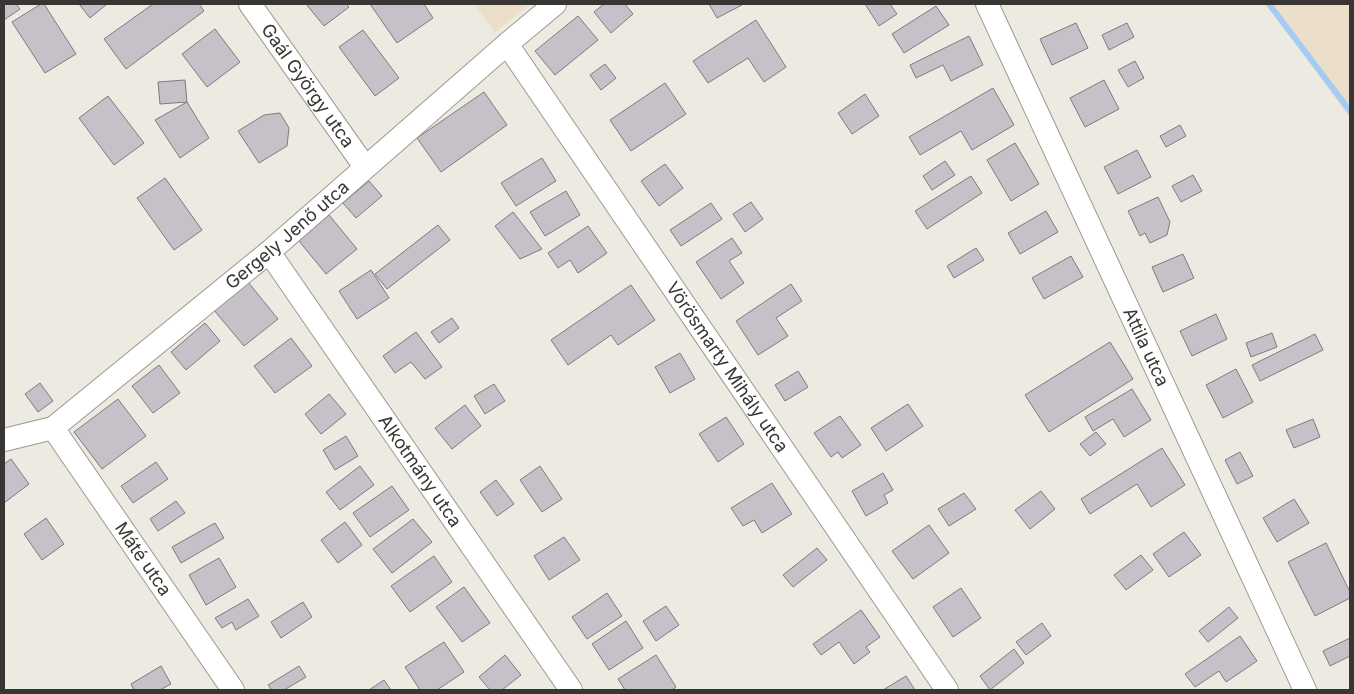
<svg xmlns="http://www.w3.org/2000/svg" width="1354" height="694" viewBox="0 0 1354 694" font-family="Inter,sans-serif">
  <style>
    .commercial { fill: #ebdfca }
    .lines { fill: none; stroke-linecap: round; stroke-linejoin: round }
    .stream { stroke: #a4cbf3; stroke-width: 6 }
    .building { fill: #c6c1c9; stroke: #7e7a80 }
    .minor-casing { stroke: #9c9991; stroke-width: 24 }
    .minor { stroke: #fff; stroke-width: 22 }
    .labels { text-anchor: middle; stroke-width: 5; stroke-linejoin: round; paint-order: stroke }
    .street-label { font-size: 18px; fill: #373633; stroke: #fff }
  </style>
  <rect width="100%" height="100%" fill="#edeae1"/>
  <g class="commercial">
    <polygon points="474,4 530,4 495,33"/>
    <polygon points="1268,4 1350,4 1350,119"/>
  </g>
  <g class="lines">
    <polyline class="stream" points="1269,4 1350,111"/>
  </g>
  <g class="building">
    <polygon points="4,4 16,4 20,9 4,20"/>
    <polygon points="41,4 44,4 76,54 45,73 12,22"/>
    <polygon points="79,4 107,4 90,18"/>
    <polygon points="153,4 199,4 204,11 126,69 104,39"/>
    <polygon points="306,4 346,4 349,7 324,26"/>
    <polygon points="370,4 424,4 433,18 397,43"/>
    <polygon points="604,4 625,4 633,14 611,33 594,12"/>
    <polygon points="709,4 742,4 742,5 717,18"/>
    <polygon points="865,4 890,4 897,14 879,26"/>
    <polygon points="936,6 949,25 904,53 892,34"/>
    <polygon points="578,16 598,40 555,75 535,51"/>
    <polygon points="756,20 786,67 764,82 748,58 708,83 693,61"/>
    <polygon points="1076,23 1088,48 1052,65 1040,39"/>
    <polygon points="1127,23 1134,37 1109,50 1102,35"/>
    <polygon points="215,29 240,62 207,87 182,54"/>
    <polygon points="363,30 399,78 375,96 339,47"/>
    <polygon points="969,36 983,65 951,81 943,65 916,78 910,65"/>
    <polygon points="1135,61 1144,78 1128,87 1118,70"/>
    <polygon points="605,64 616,78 601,90 590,75"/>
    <polygon points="185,80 187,102 160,104 158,82"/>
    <polygon points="1104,80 1119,109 1085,127 1070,98"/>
    <polygon points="665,83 686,114 631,151 610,120"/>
    <polygon points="993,88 1014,125 972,150 961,131 920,155 909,137"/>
    <polygon points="484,92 507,125 441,172 417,138"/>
    <polygon points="865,94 879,116 852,134 838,113"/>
    <polygon points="108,96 144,143 114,165 79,118"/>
    <polygon points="187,102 209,138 180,158 155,120"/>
    <polygon points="280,113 289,128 287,146 259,163 238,131 264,115"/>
    <polygon points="1180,125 1186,136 1166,147 1160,136"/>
    <polygon points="1015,143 1039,184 1011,201 987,160"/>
    <polygon points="1137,150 1151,177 1118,194 1104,167"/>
    <polygon points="542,158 556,181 516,206 501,183"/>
    <polygon points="945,161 955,175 932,190 923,176"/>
    <polygon points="665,164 683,188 659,206 641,181"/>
    <polygon points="1193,175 1202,191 1181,202 1172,186"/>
    <polygon points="971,176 982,193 927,229 915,211"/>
    <polygon points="165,178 202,230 174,250 137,198"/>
    <polygon points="369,181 382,196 356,218 343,203"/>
    <polygon points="566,191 580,215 545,236 530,212"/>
    <polygon points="1158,197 1170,222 1167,235 1150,243 1145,233 1140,236 1128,211"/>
    <polygon points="751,202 763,219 745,232 733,214"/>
    <polygon points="711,203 722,219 681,246 670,230"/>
    <polygon points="1046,211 1058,232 1020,254 1008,233"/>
    <polygon points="513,212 542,249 520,259 495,226"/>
    <polygon points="329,215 357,249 326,274 299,241"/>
    <polygon points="438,225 450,240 387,289 375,274"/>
    <polygon points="588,226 607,253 578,273 570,260 558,268 548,253"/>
    <polygon points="732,238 742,253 729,261 744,283 721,299 696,262"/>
    <polygon points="976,248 984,260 954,278 947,266"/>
    <polygon points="1183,254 1194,278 1163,292 1152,267"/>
    <polygon points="1071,256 1083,277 1044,299 1032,278"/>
    <polygon points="371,270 389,298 357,319 339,291"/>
    <polygon points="248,282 278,319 244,346 213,309"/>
    <polygon points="791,284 802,301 776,318 788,336 758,355 736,321"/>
    <polygon points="631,285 655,320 618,345 611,335 568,365 551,340"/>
    <polygon points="1216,314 1227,339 1192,356 1180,331"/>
    <polygon points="452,318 459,328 439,343 431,332"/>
    <polygon points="205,323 220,341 186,370 171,352"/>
    <polygon points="416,332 442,367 425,379 411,362 395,373 383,356"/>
    <polygon points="1272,333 1277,347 1251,357 1246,343"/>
    <polygon points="1315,334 1323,350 1260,381 1252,365"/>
    <polygon points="291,338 312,366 275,393 254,366"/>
    <polygon points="1110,342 1133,379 1049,432 1025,395"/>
    <polygon points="680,353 695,379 670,393 655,367"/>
    <polygon points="159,365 180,393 153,413 132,386"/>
    <polygon points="1236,369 1253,402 1223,418 1206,385"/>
    <polygon points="798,371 808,387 785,401 775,385"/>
    <polygon points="40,383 53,401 38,412 25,394"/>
    <polygon points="494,384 505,401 485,414 474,396"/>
    <polygon points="1132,389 1151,420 1124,437 1113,419 1093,431 1085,417"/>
    <polygon points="329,394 346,414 321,434 305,414"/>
    <polygon points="118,399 146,436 102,469 74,432"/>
    <polygon points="908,404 923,426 886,451 871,428"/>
    <polygon points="465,405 481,426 452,449 435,428"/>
    <polygon points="840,416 861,445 842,458 838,452 831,457 814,433"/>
    <polygon points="726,417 744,444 718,462 699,434"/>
    <polygon points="1313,419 1320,437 1294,448 1286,430"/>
    <polygon points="1096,432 1106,444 1090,456 1080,444"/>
    <polygon points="346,436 358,456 335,470 323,450"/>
    <polygon points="1162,448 1185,485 1151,507 1137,484 1090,514 1081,499"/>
    <polygon points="1240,452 1253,476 1237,484 1225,460"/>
    <polygon points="11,459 29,484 4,503 4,464"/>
    <polygon points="156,462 168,479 133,503 121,486"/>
    <polygon points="360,466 374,485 340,510 326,492"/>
    <polygon points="540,466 562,499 542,512 520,480"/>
    <polygon points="883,473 893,490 884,495 888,503 866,516 852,491"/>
    <polygon points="496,480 514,504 497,516 480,492"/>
    <polygon points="772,483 792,514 762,533 754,520 743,526 731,508"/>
    <polygon points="392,486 409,510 370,537 353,513"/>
    <polygon points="1041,491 1055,509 1030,529 1015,510"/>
    <polygon points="964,493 976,509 949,526 938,509"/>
    <polygon points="1294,499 1309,523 1277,542 1263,518"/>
    <polygon points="176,501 185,513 158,531 150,519"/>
    <polygon points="46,518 64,544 42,560 24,534"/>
    <polygon points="413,519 432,542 392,573 373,549"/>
    <polygon points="345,522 362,545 338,563 321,540"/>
    <polygon points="215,523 224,538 181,563 172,547"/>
    <polygon points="929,525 949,553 913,579 892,551"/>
    <polygon points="1184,532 1201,555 1169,577 1153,554"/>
    <polygon points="564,537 580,560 549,580 534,556"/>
    <polygon points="1326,543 1350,592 1350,598 1315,616 1288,562"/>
    <polygon points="817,548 827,560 793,587 783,575"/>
    <polygon points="1141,555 1153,570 1126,590 1114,575"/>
    <polygon points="434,556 452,582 410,612 391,586"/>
    <polygon points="219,558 236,587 206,605 189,575"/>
    <polygon points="464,587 490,623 462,642 436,607"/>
    <polygon points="961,588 981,618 953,637 933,607"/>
    <polygon points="607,593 622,616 587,639 572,617"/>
    <polygon points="248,599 259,616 236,630 232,622 222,628 215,618"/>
    <polygon points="303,602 312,617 281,638 271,622"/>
    <polygon points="666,606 679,625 656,641 643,621"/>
    <polygon points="1229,607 1238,618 1208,642 1199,631"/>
    <polygon points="861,610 880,637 866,647 870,652 854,664 839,642 821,655 813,644"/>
    <polygon points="626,621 643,648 609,670 592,644"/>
    <polygon points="1042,623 1051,636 1026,655 1016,642"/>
    <polygon points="1240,636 1257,661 1226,682 1219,671 1195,687 1185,674"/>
    <polygon points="1350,638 1350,656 1330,666 1323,651"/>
    <polygon points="444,642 464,672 437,690 420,690 405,667"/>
    <polygon points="1014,649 1024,663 990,690 980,676"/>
    <polygon points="505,655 521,675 502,690 490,690 479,677"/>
    <polygon points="656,655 676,687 672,690 625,690 618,679"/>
    <polygon points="161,666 171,684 160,690 134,690 131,684"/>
    <polygon points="299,666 306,677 284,690 272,690 268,685"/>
    <polygon points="906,676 915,690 883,690"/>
    <polygon points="384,680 391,690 369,690"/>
  </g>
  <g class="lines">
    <defs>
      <g id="minor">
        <path id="s1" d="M250 4 365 167"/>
        <path id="s2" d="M987 4 1305 690"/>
        <path id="s3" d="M507 44 947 690"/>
        <path id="s4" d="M269 252 571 690"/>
        <path id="s5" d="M53 428 233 690"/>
        <path id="s6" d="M4 440 53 428 269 252 507 44 555 4"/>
      </g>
    </defs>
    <use href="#minor" class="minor-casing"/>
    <use href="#minor" class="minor"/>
  </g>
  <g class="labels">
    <g class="street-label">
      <text dy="6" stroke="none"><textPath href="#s1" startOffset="100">Gaál György utca</textPath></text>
      <text dy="6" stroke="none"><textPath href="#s6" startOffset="354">Gergely Jenő utca</textPath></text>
      <text dy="6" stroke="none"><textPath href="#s2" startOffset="378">Attila utca</textPath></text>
      <text dy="6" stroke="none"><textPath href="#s3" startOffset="391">Vörösmarty Mihály utca</textPath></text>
      <text dy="6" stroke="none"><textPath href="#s4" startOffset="266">Alkotmány utca</textPath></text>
      <text dy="6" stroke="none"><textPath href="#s5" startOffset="159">Máté utca</textPath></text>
    </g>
  </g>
  <rect width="1354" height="694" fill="none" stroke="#373633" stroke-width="10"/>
</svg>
